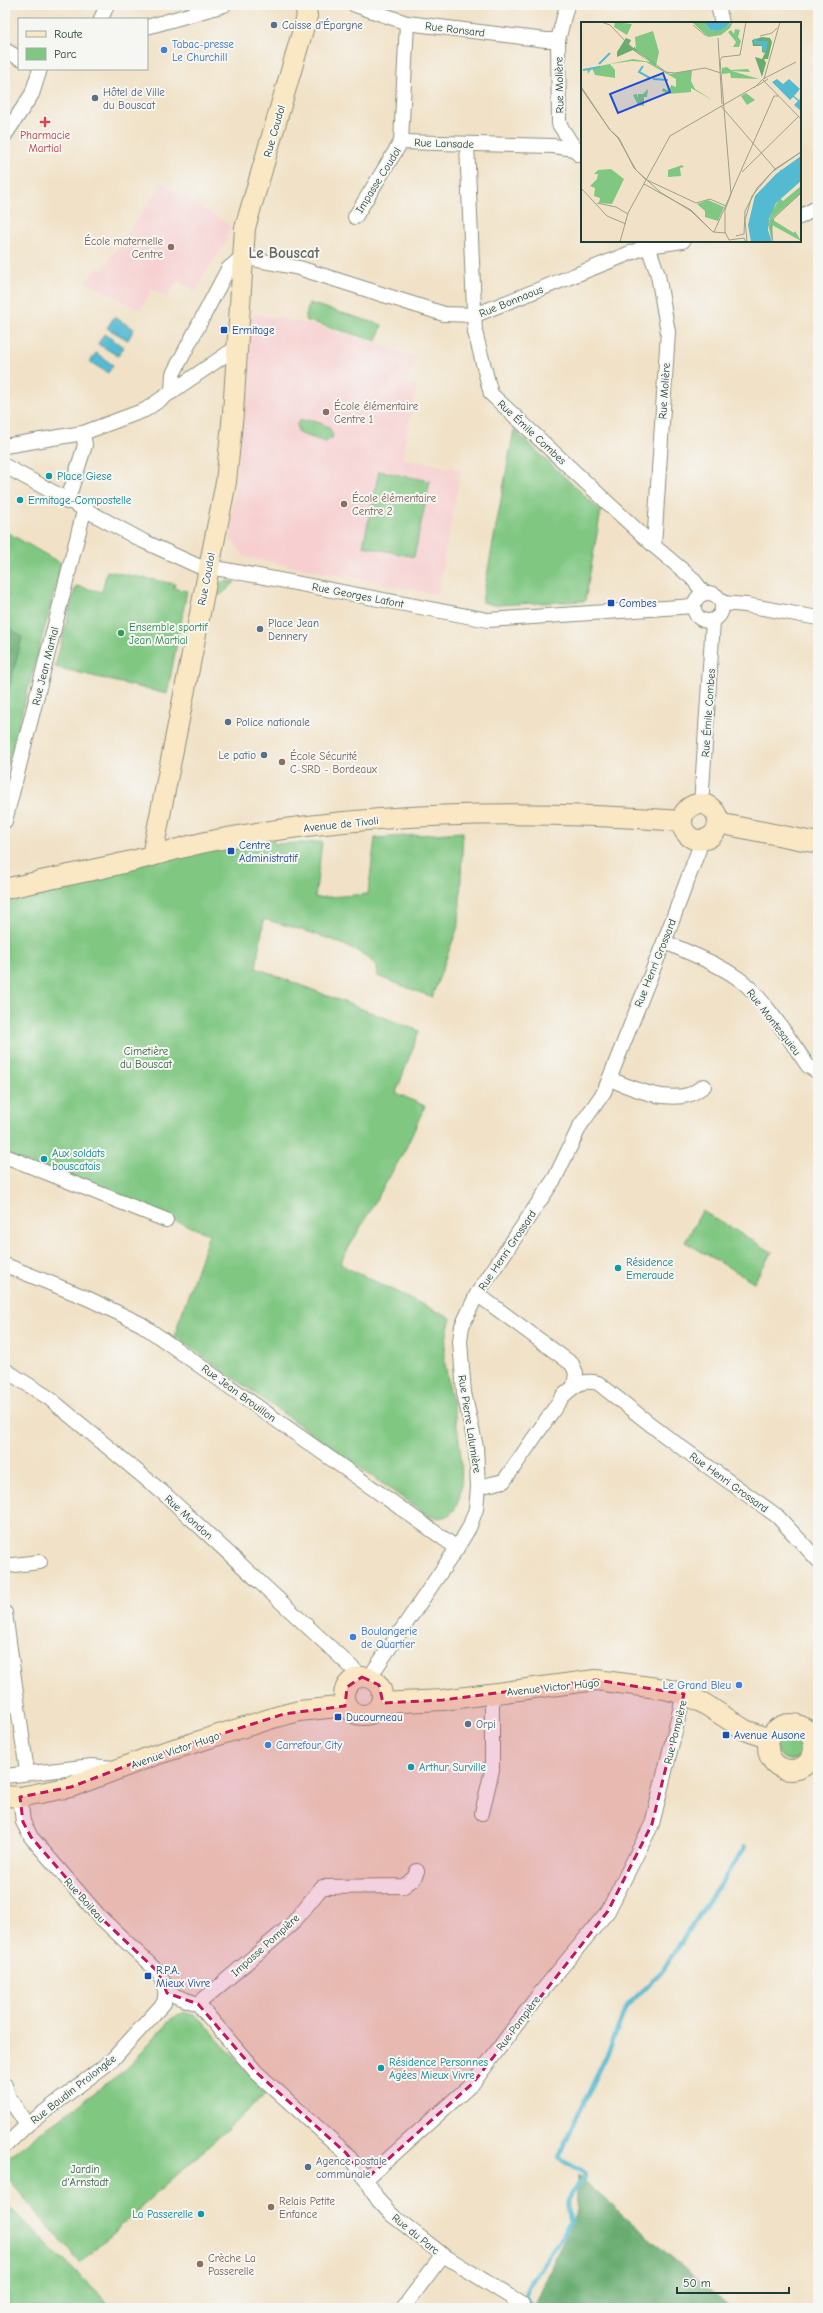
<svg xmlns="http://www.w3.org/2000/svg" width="823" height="2313" viewBox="0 0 823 2313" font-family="'Comic Neue',sans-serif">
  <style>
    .built { fill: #f7cfd0 }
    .green { fill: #80c782; stroke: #50825b }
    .forest { fill: #68ac70; stroke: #447452 }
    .water { fill: #54bad2; stroke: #3a7c83 }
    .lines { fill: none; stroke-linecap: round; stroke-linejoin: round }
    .stream { stroke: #54bad2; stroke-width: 4.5 }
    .street-casing { stroke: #88907e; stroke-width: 16 }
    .secondary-casing { stroke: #88907e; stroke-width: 22 }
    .street { stroke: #fff; stroke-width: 14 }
    .secondary { stroke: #fae7c3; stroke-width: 20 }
    .marked { fill: #c2185b; fill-opacity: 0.2; stroke: #c2185b; stroke-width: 3; stroke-dasharray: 8 5; stroke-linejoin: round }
    .service-dot { fill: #5c6f8a; stroke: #f6f6f2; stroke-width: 1.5 }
    .shop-dot { fill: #3f7fe0; stroke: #f6f6f2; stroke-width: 1.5 }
    .health-dot { fill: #e0444e; stroke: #f6f6f2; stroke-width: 1.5 }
    .education-dot { fill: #8d6e63; stroke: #f6f6f2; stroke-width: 1.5 }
    .transit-dot { fill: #1a4fb4; stroke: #f6f6f2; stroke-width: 1.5 }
    .culture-dot { fill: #0f9aa8; stroke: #f6f6f2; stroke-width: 1.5 }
    .leisure-dot { fill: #2e9e5b; stroke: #f6f6f2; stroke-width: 1.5 }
    .labels { text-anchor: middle; stroke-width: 4; stroke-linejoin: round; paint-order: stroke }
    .service-label { font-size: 11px; fill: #4e5e75; stroke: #f6f6f2; text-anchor: start }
    .street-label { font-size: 11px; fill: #1f3d34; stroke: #f6f6f2 }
    .shop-label { font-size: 11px; fill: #366cbe; stroke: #f6f6f2; text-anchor: start }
    .health-label { font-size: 11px; fill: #be3a42; stroke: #f6f6f2 }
    .education-label { font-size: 11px; fill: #785e54; stroke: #f6f6f2; text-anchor: start }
    .transit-label { font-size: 11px; fill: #164399; stroke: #f6f6f2; text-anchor: start }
    .culture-label { font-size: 11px; fill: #0d838f; stroke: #f6f6f2; text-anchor: start }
    .leisure-label { font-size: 11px; fill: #27864d; stroke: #f6f6f2; text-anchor: start }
    .park-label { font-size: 11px; fill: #376048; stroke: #f6f6f2 }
    .district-label { font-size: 15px; font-weight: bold; fill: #66665f; stroke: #f6f6f2 }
    .inset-river { fill: none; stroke: #54bad2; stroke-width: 2 }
    .inset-road { fill: none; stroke: #9da08c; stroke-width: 1 }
    .view { fill: #1d4ed8; fill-opacity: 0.15; stroke: #1d4ed8; stroke-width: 2 }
    .inset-edge { fill: none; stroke: #1f3d34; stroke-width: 2 }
  </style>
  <rect width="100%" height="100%" fill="#f6f6f2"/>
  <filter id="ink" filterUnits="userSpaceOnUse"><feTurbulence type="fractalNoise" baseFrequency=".025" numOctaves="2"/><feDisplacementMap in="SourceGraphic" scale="8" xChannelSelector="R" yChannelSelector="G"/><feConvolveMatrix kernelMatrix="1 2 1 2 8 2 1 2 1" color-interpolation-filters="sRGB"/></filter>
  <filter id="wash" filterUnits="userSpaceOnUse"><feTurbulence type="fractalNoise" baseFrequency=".012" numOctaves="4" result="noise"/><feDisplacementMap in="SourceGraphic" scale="16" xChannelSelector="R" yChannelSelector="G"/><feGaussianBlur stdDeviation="0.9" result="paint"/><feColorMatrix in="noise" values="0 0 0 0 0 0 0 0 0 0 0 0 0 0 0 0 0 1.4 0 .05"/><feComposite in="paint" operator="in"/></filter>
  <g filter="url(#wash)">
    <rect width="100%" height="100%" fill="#f1e2c7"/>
    <g class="built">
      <polygon points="162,183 233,227 226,238 228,239 200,281 196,291 178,281 167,297 152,289 140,310 86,282 96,267 103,270"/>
      <polygon points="255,314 314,325 416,357 407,382 417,385 402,458 461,470 437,594 245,557 230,538 251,316"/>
    </g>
    <g class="green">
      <polygon points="309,303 382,325 377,341 305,320"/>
      <polygon points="313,420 329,427 333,436 331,439 325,442 298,433 297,425 299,421"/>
      <polygon points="514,430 601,511 585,601 494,605 482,602"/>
      <polygon points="379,471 430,481 414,557 363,546"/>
      <polygon points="5,531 62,564 5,774"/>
      <polygon points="107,571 175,584 174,588 187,591 167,694 55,667 76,586 102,592"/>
      <polygon points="226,581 235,582 221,595 214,594 218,584"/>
      <path d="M272 831 274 844 322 842 315 898 368 894 375 838 463 832 459 924 432 997 377 976C387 949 282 925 264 919L256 968 419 1031 396 1093 425 1106 406 1148 340 1263 347 1268 451 1318C447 1332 444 1348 445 1363 448 1390 490 1535 428 1516L174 1336 209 1234 5 1154V889Z"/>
      <polygon points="702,1211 772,1252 754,1282 685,1242"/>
      <circle cx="790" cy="1747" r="13"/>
      <polygon points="184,2012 194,2014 205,2024 266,2094 80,2263 7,2178 5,2164 7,2158 126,2069 171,2019"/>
      <polygon points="5,2203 113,2308 5,2308"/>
    </g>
    <g class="forest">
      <polygon points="5,624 22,637 5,704"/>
      <polygon points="578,2176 730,2308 534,2308 576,2210"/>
    </g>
    <g class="water">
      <polygon points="114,317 134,329 128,340 107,328"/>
      <polygon points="104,334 124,347 118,356 98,344"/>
      <polygon points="96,353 113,365 108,373 90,362"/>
    </g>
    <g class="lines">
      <path class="stream" d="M533 2308 526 2297 528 2287 570 2223C563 2199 569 2196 584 2178L583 2172 559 2159V2155L611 2046 626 2007 661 1972 745 1847"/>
    </g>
  </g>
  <g filter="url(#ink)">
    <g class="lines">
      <defs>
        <g id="street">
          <polyline points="355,5 407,23 546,40 558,40"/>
          <polyline points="567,5 558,40 559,124 579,155"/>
          <polyline points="718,5 722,23"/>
          <polyline points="101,19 107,5"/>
          <polyline points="407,23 401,142 553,146 582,150"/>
          <polyline points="147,27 224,5"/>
          <polyline points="5,50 19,58"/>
          <polyline points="5,135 32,94 40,69"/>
          <polyline points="467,144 475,332 491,394 654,546 692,578 704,593"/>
          <polyline points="355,217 401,142"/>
          <polyline points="800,217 818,207"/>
          <polyline points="643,241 648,246 658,275 668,332 654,546"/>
          <polyline points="172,392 173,374 228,269 242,257 299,268 444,314 475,315 648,246 683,241"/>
          <polyline points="5,446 83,433 145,410 237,347"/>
          <polyline points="5,466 143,541 198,566 227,570 488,620 694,606"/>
          <polyline points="67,502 85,445 83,433"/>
          <circle cx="708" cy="607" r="14"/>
          <polyline points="722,603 746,605 818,618"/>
          <polyline points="701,805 713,621"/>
          <polyline points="5,821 84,511"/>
          <path d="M665 942C689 953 717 963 739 979 762 995 791 1042 808 1066L818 1072"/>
          <path d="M609 1079C633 1088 662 1102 688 1095 693 1094 699 1089 704 1086"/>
          <polyline points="5,1156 166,1220"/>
          <polyline points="5,1265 87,1298 141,1324 457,1548"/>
          <polyline points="477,1294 572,1364 576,1373 574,1386"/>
          <polyline points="5,1370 49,1398 168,1497 362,1677"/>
          <path d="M478 1487 504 1481 563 1396C575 1385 582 1379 598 1383L664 1435 777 1516 818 1560"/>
          <polyline points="5,1566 40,1562"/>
          <polyline points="5,1613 27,1772"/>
          <polyline points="369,1678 457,1548 469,1528 476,1509 478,1487 476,1447 464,1393 460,1341 462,1326 477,1294 555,1178 580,1126 604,1092 666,937 699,849 700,840"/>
          <polyline points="809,1733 818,1725"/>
          <polyline points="5,1776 92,1766 114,1768"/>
          <polyline points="482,1813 492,1770 492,1693"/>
          <polyline points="167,1993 198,2004 257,2073 346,2153 366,2179 473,2083 537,1997 608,1911 652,1824 684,1694"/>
          <polyline points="198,2004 292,1924 322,1887 404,1886 414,1878 417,1871"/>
          <polyline points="5,2085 9,2098 27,2125"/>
          <path d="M5 2146 27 2125 111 2061 164 2003C167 1990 165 1982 158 1972L100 1917 31 1837 23 1822 20 1797"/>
          <polyline points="366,2179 378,2200 392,2215 443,2255 403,2308"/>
          <polyline points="443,2255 522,2304"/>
        </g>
        <g id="secondary">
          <circle cx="700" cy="822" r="18"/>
          <polyline points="718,823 818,843"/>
          <polyline points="152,856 226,482 233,413 245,228 307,16 305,5"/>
          <path d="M5 889C43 880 81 873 119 864 152 857 183 846 216 840 369 811 527 809 682 821"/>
          <circle cx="363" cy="1696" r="19"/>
          <polyline points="381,1703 443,1700 596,1680 665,1689 684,1694 703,1703 745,1730 769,1739"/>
          <circle cx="791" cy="1747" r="23"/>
          <polyline points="5,1796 20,1797 71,1787 155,1755 276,1717 299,1711 347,1706"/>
        </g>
      </defs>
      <use href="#street" class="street-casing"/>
      <use href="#secondary" class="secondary-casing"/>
      <use href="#street" class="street"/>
      <use href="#secondary" class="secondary"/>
    </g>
  </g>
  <path class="marked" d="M362 1677 379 1685 383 1703 443 1700 596 1680 684 1694 652 1824 608 1911 473 2083 366 2179 346 2153 257 2073 198 2004 167 1993 158 1972 100 1917 31 1837 23 1822 20 1797 71 1787 155 1755 284 1714 345 1706 347 1687Z"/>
  <g class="service-dot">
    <circle cx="274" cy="25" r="4"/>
    <circle cx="95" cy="98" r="4"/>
    <circle cx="260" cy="629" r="4"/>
    <circle cx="228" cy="722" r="4"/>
    <circle cx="264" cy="755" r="4"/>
    <circle cx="468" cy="1724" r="4"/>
    <circle cx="308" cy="2167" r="4"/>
  </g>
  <g class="shop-dot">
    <circle cx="164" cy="50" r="4"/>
    <circle cx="353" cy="1637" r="4"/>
    <circle cx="739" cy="1685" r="4"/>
    <circle cx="268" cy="1745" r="4"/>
  </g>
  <path class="health-dot" d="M43 116h4v4h4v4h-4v4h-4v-4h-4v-4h4z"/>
  <g class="education-dot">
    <circle cx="171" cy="247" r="4"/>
    <circle cx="326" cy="412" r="4"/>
    <circle cx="344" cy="504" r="4"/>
    <circle cx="282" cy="762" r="4"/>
    <circle cx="271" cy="2207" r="4"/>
    <circle cx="200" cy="2264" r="4"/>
  </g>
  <g class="transit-dot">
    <rect x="220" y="326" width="8" height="8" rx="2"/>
    <rect x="607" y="599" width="8" height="8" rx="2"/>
    <rect x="227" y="847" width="8" height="8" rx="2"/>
    <rect x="334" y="1713" width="8" height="8" rx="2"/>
    <rect x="722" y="1731" width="8" height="8" rx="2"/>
    <rect x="144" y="1972" width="8" height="8" rx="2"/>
  </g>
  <g class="culture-dot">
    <circle cx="49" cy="476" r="4"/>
    <circle cx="20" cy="500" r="4"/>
    <circle cx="44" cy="1159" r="4"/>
    <circle cx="618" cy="1268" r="4"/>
    <circle cx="411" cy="1767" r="4"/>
    <circle cx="381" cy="2068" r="4"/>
    <circle cx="201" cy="2214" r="4"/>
  </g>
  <circle class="leisure-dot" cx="121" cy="633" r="4"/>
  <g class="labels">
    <g class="service-label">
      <text x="282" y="29">Caisse d'Épargne</text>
      <text x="103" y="96">Hôtel de Ville<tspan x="103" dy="13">du Bouscat</tspan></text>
      <text x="268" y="627">Place Jean<tspan x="268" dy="13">Dennery</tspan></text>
      <text x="236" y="726">Police nationale</text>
      <text x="256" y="759" text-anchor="end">Le patio</text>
      <text x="476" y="1728">Orpi</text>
      <text x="316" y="2165">Agence postale<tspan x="316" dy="13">communale</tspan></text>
    </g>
    <g class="street-label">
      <text transform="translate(455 29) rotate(7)" y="4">Rue Ronsard</text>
      <text transform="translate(559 85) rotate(-91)" y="4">Rue Molière</text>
      <text transform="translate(274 131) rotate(-74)" y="4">Rue Coudol</text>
      <text transform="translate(444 143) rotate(2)" y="4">Rue Lansade</text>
      <text transform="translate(378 180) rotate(-58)" y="4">Impasse Coudol</text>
      <text transform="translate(511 301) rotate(-22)" y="4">Rue Bonnaous</text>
      <text transform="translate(664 391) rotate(-86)" y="4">Rue Molière</text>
      <text transform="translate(532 432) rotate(43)" y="4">Rue Émile Combes</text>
      <text transform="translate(206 579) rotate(-79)" y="4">Rue Coudol</text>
      <text transform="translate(358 595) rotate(11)" y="4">Rue Georges Lafont</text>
      <text transform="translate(45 666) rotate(-76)" y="4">Rue Jean Martial</text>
      <text transform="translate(708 713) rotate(-86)" y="4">Rue Émile Combes</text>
      <text transform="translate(341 824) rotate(-6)" y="4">Avenue de Tivoli</text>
      <text transform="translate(655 963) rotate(-68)" y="4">Rue Henri Grossard</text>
      <text transform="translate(774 1022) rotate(52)" y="4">Rue Montesquieu</text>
      <text transform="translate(507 1250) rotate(-56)" y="4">Rue Henri Grossard</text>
      <text transform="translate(239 1393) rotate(36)" y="4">Rue Jean Brouillon</text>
      <text transform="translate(470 1424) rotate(81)" y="4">Rue Pierre Lalumière</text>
      <text transform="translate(729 1482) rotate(36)" y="4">Rue Henri Grossard</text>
      <text transform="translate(189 1517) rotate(42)" y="4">Rue Mondon</text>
      <text transform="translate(553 1687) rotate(-6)" y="4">Avenue Victor Hugo</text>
      <text transform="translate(675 1732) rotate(-76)" y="4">Rue Pompière</text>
      <text transform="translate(175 1750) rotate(-19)" y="4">Avenue Victor Hugo</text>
      <text transform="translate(85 1900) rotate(48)" y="4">Rue Boileau</text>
      <text transform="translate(265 1945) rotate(-42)" y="4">Impasse Pompière</text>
      <text transform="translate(518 2023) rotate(-53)" y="4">Rue Pompière</text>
      <text transform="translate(73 2089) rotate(-38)" y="4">Rue Baudin Prolongée</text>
      <text transform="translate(416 2234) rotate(39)" y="4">Rue du Parc</text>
    </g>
    <g class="shop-label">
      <text x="172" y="48">Tabac-presse<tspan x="172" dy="13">Le Churchill</tspan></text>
      <text x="361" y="1635">Boulangerie<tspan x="361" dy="13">de Quartier</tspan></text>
      <text x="731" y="1689" text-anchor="end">Le Grand Bleu</text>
      <text x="276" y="1749">Carrefour City</text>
    </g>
    <g class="health-label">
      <text x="45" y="139">Pharmacie<tspan x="45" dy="13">Martial</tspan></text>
    </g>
    <g class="education-label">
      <text x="163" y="245" text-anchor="end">École maternelle<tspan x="163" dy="13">Centre</tspan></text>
      <text x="334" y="410">École élémentaire<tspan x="334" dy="13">Centre 1</tspan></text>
      <text x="352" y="502">École élémentaire<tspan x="352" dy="13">Centre 2</tspan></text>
      <text x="290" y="760">École Sécurité<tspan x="290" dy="13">C-SRD - Bordeaux</tspan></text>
      <text x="279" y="2205">Relais Petite<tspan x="279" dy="13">Enfance</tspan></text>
      <text x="208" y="2262">Crèche La<tspan x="208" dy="13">Passerelle</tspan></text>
    </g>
    <g class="transit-label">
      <text x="232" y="334">Ermitage</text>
      <text x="619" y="607">Combes</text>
      <text x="239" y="849">Centre<tspan x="239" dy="13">Administratif</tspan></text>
      <text x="346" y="1721">Ducourneau</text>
      <text x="734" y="1739">Avenue Ausone</text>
      <text x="156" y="1974">R.P.A.<tspan x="156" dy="13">Mieux Vivre</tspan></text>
    </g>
    <g class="culture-label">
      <text x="57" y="480">Place Giese</text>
      <text x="28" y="504">Ermitage-Compostelle</text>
      <text x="52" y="1157">Aux soldats<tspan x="52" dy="13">bouscatais</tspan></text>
      <text x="626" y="1266">Résidence<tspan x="626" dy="13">Emeraude</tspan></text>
      <text x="419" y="1771">Arthur Surville</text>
      <text x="389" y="2066">Résidence Personnes<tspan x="389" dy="13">Agées Mieux Vivre</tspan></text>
      <text x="193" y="2218" text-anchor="end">La Passerelle</text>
    </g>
    <g class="leisure-label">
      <text x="129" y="631">Ensemble sportif<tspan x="129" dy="13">Jean Martial</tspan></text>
    </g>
    <g class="park-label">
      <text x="146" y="1055">Cimetière<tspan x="146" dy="13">du Bouscat</tspan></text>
      <text x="85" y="2173">Jardin<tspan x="85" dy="13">d'Arnstadt</tspan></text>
    </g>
    <g class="district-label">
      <text x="284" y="258">Le Bouscat</text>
    </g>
  </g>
  <g transform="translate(581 22)">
    <rect width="220" height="220" fill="#f1e2c7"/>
    <path d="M34 0 51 2 46 13 33 5ZM111 0H123L129 8 135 9 152 0 149 6 140 13 127 15ZM154 7 159 8 157 15 160 19 158 25H152L155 20 147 10 150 8 153 12ZM72 9 78 30 75 44 89 52 111 48 110 59 114 67 133 79 110 66V70L87 72 81 69 82 66 88 69 90 63 95 65V57L65 40 51 39 29 42 34 48V56L14 53 11 46 7 52 6 47 0 48 52 37 69 40 55 28 54 15ZM146 45 150 48 167 47 169 50 151 49 178 57 150 56 149 51 141 52V46ZM67 67 66 75H63V84L57 83 52 73 56 72V77L57 72H62ZM165 71 174 78 166 83 160 74ZM101 143 103 145 99 146 100 154 87 155V148ZM30 147 43 157 31 182 18 181 19 176 13 174 14 166 9 164 16 157 17 152H13L17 148ZM220 164V171L192 196 191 220 187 202 191 189 199 176 202 179ZM127 178 143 185 137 199 124 195V189L116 182ZM192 198 213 211 214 209 220 219 191 203Z" fill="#80c782"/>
    <path d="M181 15 189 16 191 20 187 37H183L185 41 181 55 174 35 181 37 184 31 181 30V24H172L171 18ZM45 16 50 18 48 22 53 27V24L56 29 54 28 68 40 52 28 36 35V30L43 19 47 22 43 19Z" fill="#68ac70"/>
    <path d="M123 0H150L142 7 135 9 129 8ZM173 16 176 19H187L185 30 182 29 181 23 173 22ZM196 57 202 62 208 57 219 67 213 74 218 78 220 76V89L213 83 217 79 212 75 209 78 191 60ZM220 134V159L195 181 188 197 187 208 191 220H170L167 203 174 174 195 152Z" fill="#54bad2"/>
    <path class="inset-river" d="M18 42 29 31M62 44 58 50 69 56M2 48 19 45M72 57 87 58M175 220 177 195 180 184 193 169H204L200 148"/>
    <path class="inset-road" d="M20 0 29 3 49 24 85 50 94 51 124 46 140 51M165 0 159 33 141 35 139 38 150 172 144 188V210L148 218 163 216 165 220M112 3 125 14M179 14 191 11 196 6M137 16 141 82M182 57 215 40M183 57 199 0M182 58 220 97M176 64 187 57M0 66 29 108 37 116 55 148 79 170 110 189 132 210 145 211M1 66 29 108 38 116 53 146 65 158M173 66 183 56M140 84 195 148M161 150 218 94M66 158 115 181 129 177 145 184M63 162 110 188 132 210M0 166 26 194 45 202M16 181 35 185 47 192M133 210 193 74H197M155 214 163 212 164 189 176 166 194 147 220 130M39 220 47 191 89 114 175 64M166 220 164 198 171 174 191 150 220 130M192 220 190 204 193 196 220 171"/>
    <path class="view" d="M82 51 89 70 37 91 29 72Z"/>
    <rect width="220" height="220" class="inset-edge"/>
  </g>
  <rect width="823" height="2313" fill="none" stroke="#f6f6f2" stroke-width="20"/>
  <rect x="18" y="18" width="130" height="52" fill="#f6f6f2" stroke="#a0aca6"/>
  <rect x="26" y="31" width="20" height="6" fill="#fae7c3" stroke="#a0aca6"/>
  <text x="54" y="38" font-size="12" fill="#1f3d34">Route</text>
  <rect x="26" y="48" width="20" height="12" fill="#80c782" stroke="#a0aca6"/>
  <text x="54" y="58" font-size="12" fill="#1f3d34">Parc</text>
  <path d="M677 2287v6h112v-6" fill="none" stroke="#1f3d34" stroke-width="2"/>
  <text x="683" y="2287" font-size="12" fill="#1f3d34" stroke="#f6f6f2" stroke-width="3" paint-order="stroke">50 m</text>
</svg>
